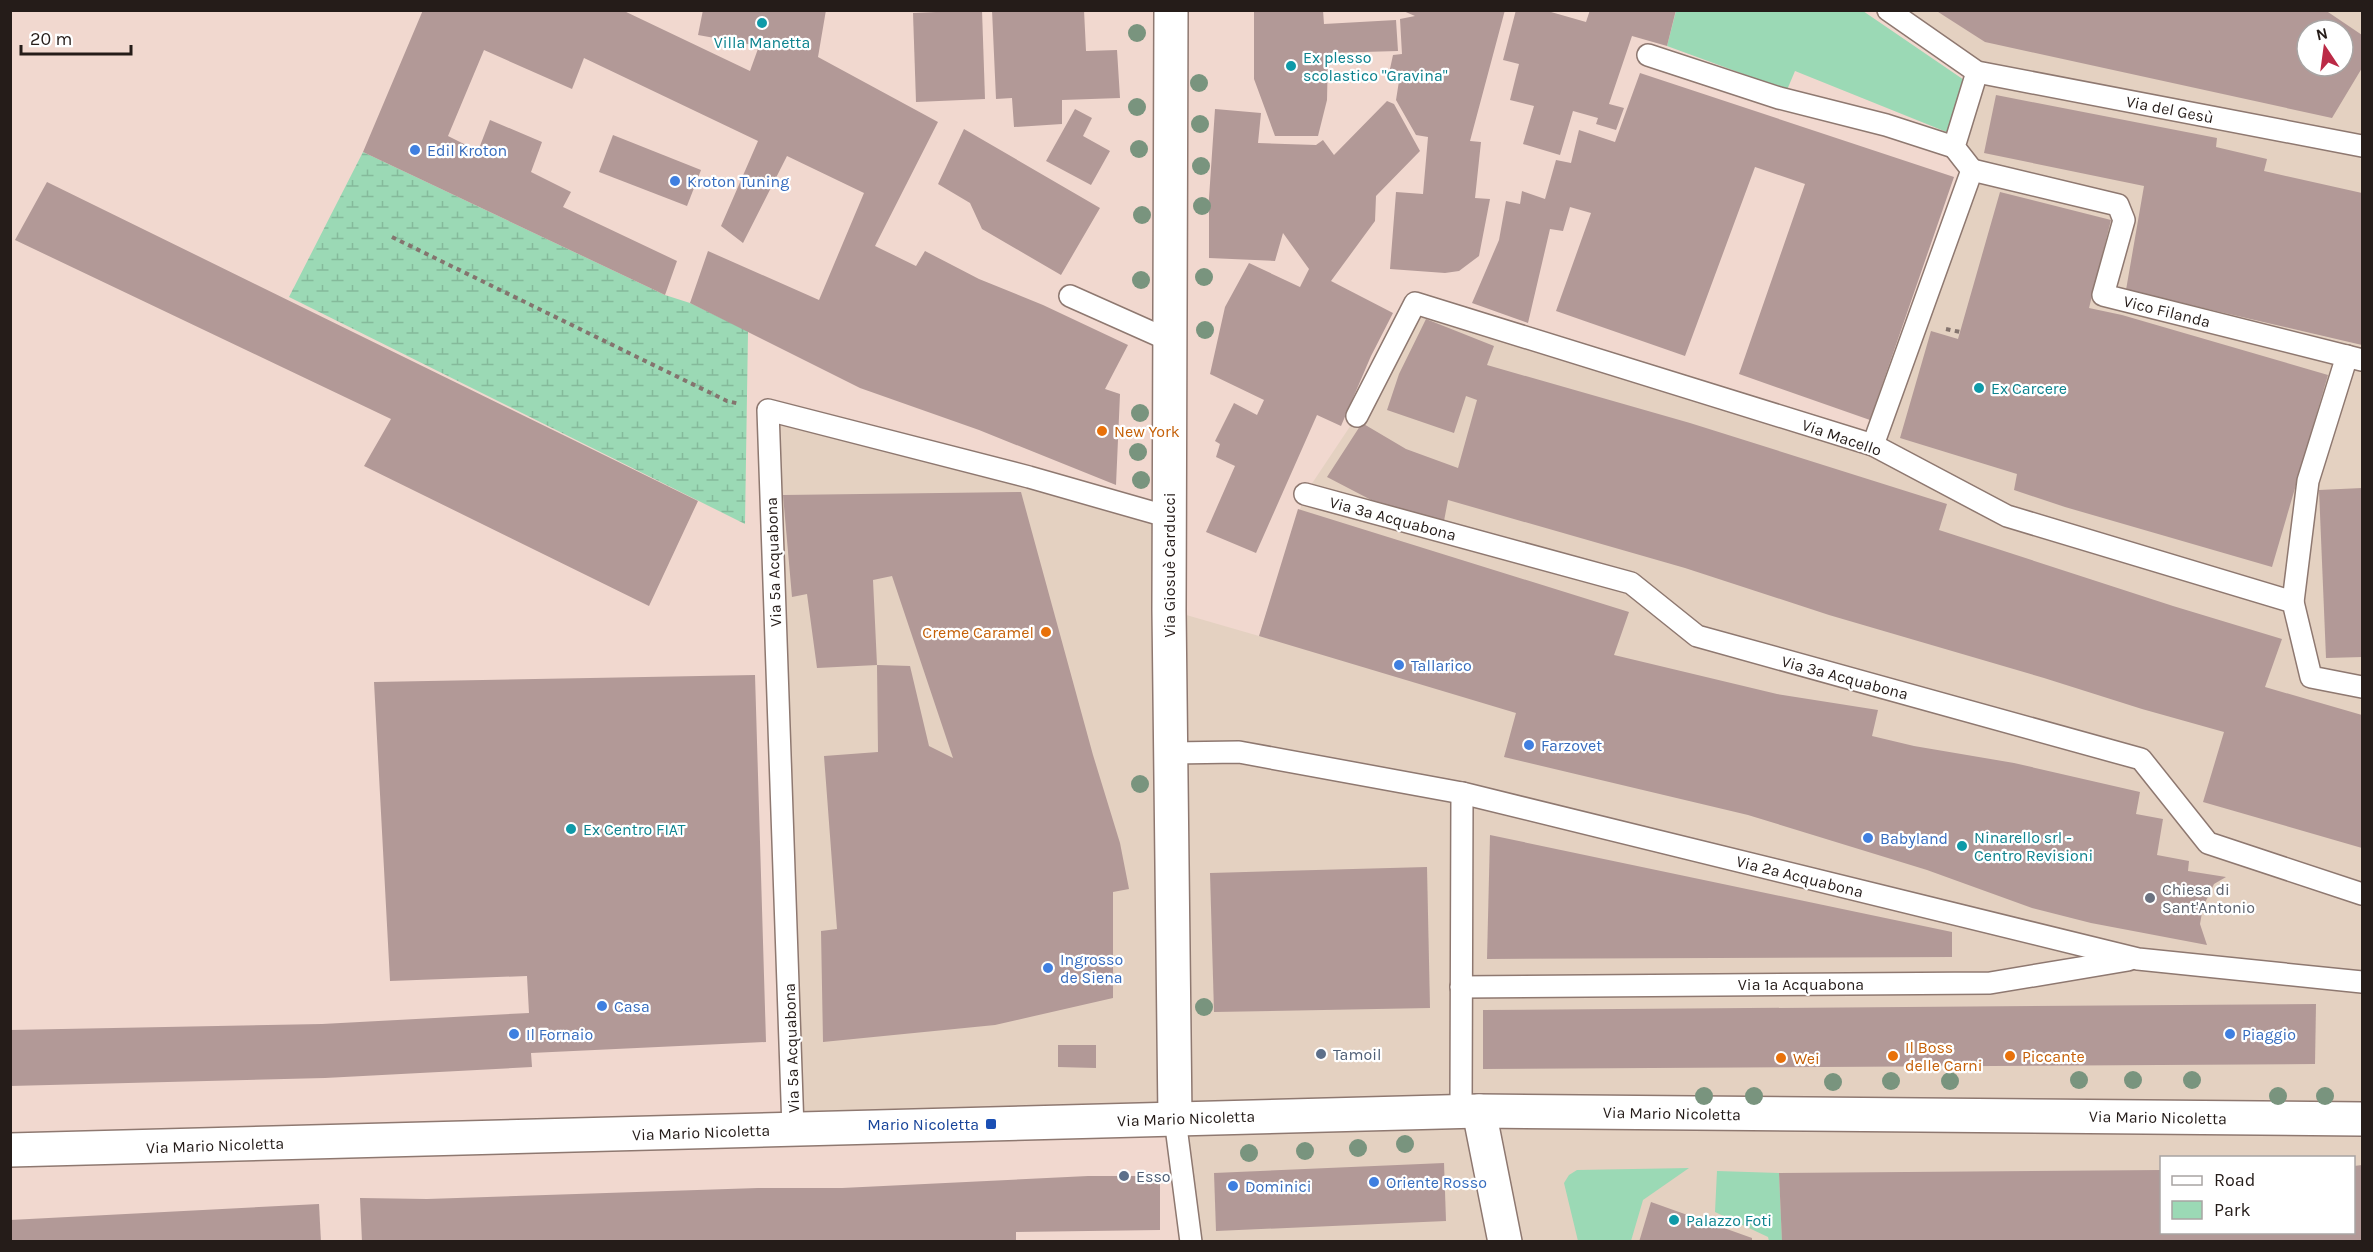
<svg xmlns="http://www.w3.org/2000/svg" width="2373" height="1252" viewBox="0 0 2373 1252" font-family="Karla,sans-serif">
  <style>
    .commercial { fill: #e4d1c1; fill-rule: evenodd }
    .green { fill: #9bd9b5 }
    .wetland { fill: url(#wetland-marsh) }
    .building { fill: #b29997; fill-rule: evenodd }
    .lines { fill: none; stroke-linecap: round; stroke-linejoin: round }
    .service-casing { stroke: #8e7870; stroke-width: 24 }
    .minor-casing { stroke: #8e7870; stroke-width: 36 }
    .path { stroke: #84746e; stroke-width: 4; stroke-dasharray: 4.5 4.5; stroke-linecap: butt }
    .service { stroke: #fff; stroke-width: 21 }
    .minor { stroke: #fff; stroke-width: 33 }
    .tree { fill: #79947e }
    .culture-dot { fill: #0f9aa8; stroke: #fff; stroke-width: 2 }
    .shop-dot { fill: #3f7fe0; stroke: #fff; stroke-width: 2 }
    .food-dot { fill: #e8710a; stroke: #fff; stroke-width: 2 }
    .worship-dot { fill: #6b7280; stroke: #fff; stroke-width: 2 }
    .service-dot { fill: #5c6f8a; stroke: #fff; stroke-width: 2 }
    .transit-dot { fill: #1a4fb4; stroke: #fff; stroke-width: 2 }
    .labels { text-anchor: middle; stroke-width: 4.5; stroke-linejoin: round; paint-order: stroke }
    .culture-label { font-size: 16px; fill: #0d838f; stroke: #fff; text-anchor: start }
    .street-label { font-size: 16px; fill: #251c19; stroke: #fff }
    .shop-label { font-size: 16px; fill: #366cbe; stroke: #fff; text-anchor: start }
    .food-label { font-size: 16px; fill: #c56008; stroke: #fff; text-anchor: start }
    .worship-label { font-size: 16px; fill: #5b616d; stroke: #fff; text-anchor: start }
    .service-label { font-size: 16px; fill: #4e5e75; stroke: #fff; text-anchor: start }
    .transit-label { font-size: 16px; fill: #164399; stroke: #fff; text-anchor: end }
  </style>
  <defs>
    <pattern id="wetland-marsh" width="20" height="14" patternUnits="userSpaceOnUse" patternTransform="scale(1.5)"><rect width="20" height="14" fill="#9bd9b5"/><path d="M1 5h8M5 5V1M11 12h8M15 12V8" fill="none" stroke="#85ba9b"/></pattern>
  </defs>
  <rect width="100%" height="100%" fill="#f1d8cf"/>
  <path class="commercial" d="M1888 11H2362V1241H1191L1174 1119 793 1129 768 410 1169 517V610L1259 636 1305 494 1357 416 1415 303 1873 444 1972 171 1954 147 1977 72ZM2307 30H2343V66H2307ZM2162 1158H2354V1232H2162Z"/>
  <g class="green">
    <polygon points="1676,11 1863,11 1967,82 1949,133 1795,71 1787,90 1667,46"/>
    <polygon points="1689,1168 1643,1200 1631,1241 1578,1241 1564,1183 1569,1175 1577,1170"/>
    <polygon points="1717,1171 1779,1173 1782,1241 1769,1241 1768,1237 1715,1212"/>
  </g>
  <polygon class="wetland" points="363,152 665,295 690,303 748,331 745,524 289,297"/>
  <g class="building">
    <polygon points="423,10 622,10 750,71 759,46 698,35 703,10 826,10 818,57 938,122 875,246 916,266 925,251 979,279 1043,305 1128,345 1105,389 1120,394 1116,485 979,430 860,388 690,303 708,251 819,300 864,193 787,156 743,243 721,226 758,141 584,58 572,89 484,50 448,136 478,151 490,120 542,142 531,172 571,192 563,207 677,261 665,295 363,152"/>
    <polygon points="982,10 985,99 916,102 913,13"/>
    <polygon points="992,10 1084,10 1086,51 1117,50 1120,98 1062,100 1062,124 1014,127 1012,98 996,99"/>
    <polygon points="1254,10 1323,10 1324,24 1396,20 1398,51 1328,53 1327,100 1318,136 1275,136 1254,79"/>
    <polygon points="1401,10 1505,10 1470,141 1481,142 1475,198 1490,199 1479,256 1459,271 1445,273 1390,269 1396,192 1423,194 1428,137 1416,135 1396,100 1399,81 1388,78 1393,55 1402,54 1400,19 1415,16"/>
    <polygon points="1516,10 1544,10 1586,22 1590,10 1676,10 1667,46 1632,36 1609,104 1624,108 1616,130 1596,124 1598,118 1573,111 1560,155 1523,144 1534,106 1510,100 1519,64 1503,60"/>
    <path d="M1935 10H2325L2362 35V68L2332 118 1985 42ZM2307 30H2343V66H2307Z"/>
    <polygon points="1640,73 1954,177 1870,420 1739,374 1805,184 1755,167 1685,356 1556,311 1591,213 1570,207 1563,231 1550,229 1528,323 1472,303 1499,240 1506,201 1520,204 1522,191 1545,199 1556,160 1571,163 1579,130 1615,142"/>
    <polygon points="1996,95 2217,138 2216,147 2267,159 2264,171 2362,193 2362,345 2126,290 2144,186 1984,153"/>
    <polygon points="1387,101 1394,104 1420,151 1376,196 1375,221 1331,281 1393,313 1371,356 1341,426 1317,415 1256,553 1206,532 1235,466 1216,457 1220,444 1215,441 1234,403 1257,415 1264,400 1210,374 1225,307 1249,263 1300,287 1309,269 1283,233 1275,261 1209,258 1209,198 1215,109 1261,113 1258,143 1316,145 1323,140 1334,155"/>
    <polygon points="1075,109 1092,118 1083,136 1110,151 1091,185 1046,161"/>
    <polygon points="964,129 1100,208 1061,275 982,229 970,203 938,184"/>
    <polygon points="613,135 701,170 687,206 599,172"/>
    <polygon points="47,182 698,501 649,606 364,466 391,419 15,240"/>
    <polygon points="2000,192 2111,220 2089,308 2122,315 2328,375 2272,567 2065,507 2014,490 2017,474 1900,438 1931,331 1958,339"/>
    <polygon points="1426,319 1494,346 1487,365 1690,423 1947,504 1939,530 2173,606 2282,639 2265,687 2362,715 2362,848 2203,802 2224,732 2142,709 2044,678 1829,615 1685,568 1448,500 1444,521 1375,502 1327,477 1362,423 1406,449 1458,468 1477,400 1466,396 1454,433 1387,410 1399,374"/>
    <polygon points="2362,488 2362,657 2326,658 2319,490"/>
    <polygon points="1021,492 1093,755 1120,843 1129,889 1113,892 1113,998 995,1025 823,1042 821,931 837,929 824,756 878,752 877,665 910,666 929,746 953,758 892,576 873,580 877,665 817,668 807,594 792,597 783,495"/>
    <polygon points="1298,509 1629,612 1614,655 1777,694 1878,710 1872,736 1914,746 2014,763 2140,792 2136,814 2163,819 2157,855 2189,861 2188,871 2226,877 2214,884 2203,907 2200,924 2207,945 2091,923 2032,908 1927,870 1748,815 1504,757 1516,713 1259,636"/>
    <polygon points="755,675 766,1042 531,1053 532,1067 458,1071 325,1078 10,1086 10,1030 322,1024 529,1013 527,976 390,981 374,682"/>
    <polygon points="1490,835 1952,932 1952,957 1487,959"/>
    <polygon points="1427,867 1430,1008 1214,1012 1210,873"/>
    <polygon points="2316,1004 2315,1064 1483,1069 1483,1010"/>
    <polygon points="1058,1045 1096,1045 1096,1068 1058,1067"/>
    <polygon points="1444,1163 1446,1221 1216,1231 1214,1173"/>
    <polygon points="2362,1165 2362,1242 1782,1242 1779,1173 2162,1170 2162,1233 2354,1233 2354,1166"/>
    <polygon points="1088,1176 1160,1176 1160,1230 1016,1232 1016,1242 362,1242 360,1198 427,1199 758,1188 842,1188"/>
    <polygon points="1651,1202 1752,1238 1752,1242 1639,1242"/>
    <polygon points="319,1204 321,1242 10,1242 10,1220"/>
  </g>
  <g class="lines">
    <defs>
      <g id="service">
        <polyline points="1888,10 1977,72 2362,146"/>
        <polyline points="1648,55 1779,98 1886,125 1954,147"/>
        <polyline points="1972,170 2118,205 2124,220 2103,295 2362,360"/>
        <polyline points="1070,296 1171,341"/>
        <polyline points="1357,416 1415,303 1873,445 2007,516 2293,602 2311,677 2362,687"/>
        <polyline points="1873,445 1972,170 1954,147 1977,72"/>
        <polyline points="1305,494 1631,583 1697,636 2141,759 2208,843 2362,894"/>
        <polyline points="2293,602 2308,481 2347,356"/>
        <polyline points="1172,753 1239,752 1462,793 2138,959 2362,982"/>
        <polyline points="1461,987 1990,983 2128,960"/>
        <polyline points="1461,1111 1462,793"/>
        <polyline points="1175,1119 1191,1242"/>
        <polyline points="793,1129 768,410 1029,477 1169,517"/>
      </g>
      <g id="minor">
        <polyline points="1171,10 1169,610 1175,1119"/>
        <polyline points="1479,1111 1505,1242"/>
        <polyline points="10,1150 1479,1111 2362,1119"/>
      </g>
    </defs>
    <use href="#service" class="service-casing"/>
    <use href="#minor" class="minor-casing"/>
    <g class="path">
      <polyline points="392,237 727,401 740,404"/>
      <polyline points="1946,329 1960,332"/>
    </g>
    <use href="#service" class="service"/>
    <use href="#minor" class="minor"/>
  </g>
  <g class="tree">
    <circle cx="1137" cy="33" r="9"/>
    <circle cx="1199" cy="83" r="9"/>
    <circle cx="1137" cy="107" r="9"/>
    <circle cx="1200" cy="124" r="9"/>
    <circle cx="1139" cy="149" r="9"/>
    <circle cx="1201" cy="166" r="9"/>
    <circle cx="1202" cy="206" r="9"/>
    <circle cx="1142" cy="215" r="9"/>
    <circle cx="1204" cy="277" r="9"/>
    <circle cx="1141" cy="280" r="9"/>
    <circle cx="1205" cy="330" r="9"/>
    <circle cx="1140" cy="413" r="9"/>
    <circle cx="1138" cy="452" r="9"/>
    <circle cx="1141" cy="480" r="9"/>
    <circle cx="1140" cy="784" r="9"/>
    <circle cx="1204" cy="1007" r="9"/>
    <circle cx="2079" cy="1080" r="9"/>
    <circle cx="2133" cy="1080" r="9"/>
    <circle cx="2192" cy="1080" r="9"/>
    <circle cx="1891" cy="1081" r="9"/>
    <circle cx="1950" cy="1081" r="9"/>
    <circle cx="1833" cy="1082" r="9"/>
    <circle cx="1704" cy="1096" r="9"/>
    <circle cx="1754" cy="1096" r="9"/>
    <circle cx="2278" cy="1096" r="9"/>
    <circle cx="2325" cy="1096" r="9"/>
    <circle cx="1405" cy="1144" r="9"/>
    <circle cx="1358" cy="1148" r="9"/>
    <circle cx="1305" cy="1151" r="9"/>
    <circle cx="1249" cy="1153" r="9"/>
  </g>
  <g class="culture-dot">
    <circle cx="762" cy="23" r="6"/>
    <circle cx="1291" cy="66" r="6"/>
    <circle cx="1979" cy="388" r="6"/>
    <circle cx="571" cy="829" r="6"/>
    <circle cx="1962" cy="846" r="6"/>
    <circle cx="1674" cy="1220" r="6"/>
  </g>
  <g class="shop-dot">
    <circle cx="415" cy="150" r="6"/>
    <circle cx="675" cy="181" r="6"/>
    <circle cx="1399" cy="665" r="6"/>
    <circle cx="1529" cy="745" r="6"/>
    <circle cx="1868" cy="838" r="6"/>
    <circle cx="1048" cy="968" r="6"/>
    <circle cx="602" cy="1006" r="6"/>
    <circle cx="514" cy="1034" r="6"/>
    <circle cx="2230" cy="1034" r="6"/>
    <circle cx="1374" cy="1182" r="6"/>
    <circle cx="1233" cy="1186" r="6"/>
  </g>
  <g class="food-dot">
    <circle cx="1102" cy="431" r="6"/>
    <circle cx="1046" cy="632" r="6"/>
    <circle cx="1893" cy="1056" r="6"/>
    <circle cx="2010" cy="1056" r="6"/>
    <circle cx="1781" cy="1058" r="6"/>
  </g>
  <circle class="worship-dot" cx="2150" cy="898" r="6"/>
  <g class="service-dot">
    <circle cx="1321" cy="1054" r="6"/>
    <circle cx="1124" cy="1176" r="6"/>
  </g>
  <rect class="transit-dot" x="985" y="1118" width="12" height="12" rx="3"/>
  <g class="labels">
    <g class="culture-label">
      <text x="762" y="48" text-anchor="middle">Villa Manetta</text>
      <text x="1303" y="63">Ex plesso<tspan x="1303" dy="18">scolastico "Gravina"</tspan></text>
      <text x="1991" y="394">Ex Carcere</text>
      <text x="583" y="835">Ex Centro FIAT</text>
      <text x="1974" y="843">Ninarello srl -<tspan x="1974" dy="18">Centro Revisioni</tspan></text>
      <text x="1686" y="1226">Palazzo Foti</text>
    </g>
    <g class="street-label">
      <text transform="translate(2170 109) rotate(11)" y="6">Via del Gesù</text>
      <text transform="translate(2167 311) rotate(14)" y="6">Vico Filanda</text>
      <text transform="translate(1842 437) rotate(19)" y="6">Via Macello</text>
      <text transform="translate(1393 518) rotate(15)" y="6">Via 3a Acquabona</text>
      <text transform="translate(773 562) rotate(-92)" y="6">Via 5a Acquabona</text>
      <text transform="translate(1169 565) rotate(-90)" y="6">Via Giosuè Carducci</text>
      <text transform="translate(1845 677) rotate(15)" y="6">Via 3a Acquabona</text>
      <text transform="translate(1800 876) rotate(14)" y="6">Via 2a Acquabona</text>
      <text x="1801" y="990">Via 1a Acquabona</text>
      <text transform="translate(791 1048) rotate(-92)" y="6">Via 5a Acquabona</text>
      <text transform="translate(1672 1113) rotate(1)" y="6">Via Mario Nicoletta</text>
      <text transform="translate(2158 1117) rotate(1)" y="6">Via Mario Nicoletta</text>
      <text transform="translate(1186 1118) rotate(-2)" y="6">Via Mario Nicoletta</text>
      <text transform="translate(701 1132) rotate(-2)" y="6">Via Mario Nicoletta</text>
      <text transform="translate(215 1145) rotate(-2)" y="6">Via Mario Nicoletta</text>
    </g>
    <g class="shop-label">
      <text x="427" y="156">Edil Kroton</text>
      <text x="687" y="187">Kroton Tuning</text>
      <text x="1411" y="671">Tallarico</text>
      <text x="1541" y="751">Farzovet</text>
      <text x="1880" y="844">Babyland</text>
      <text x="1060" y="965">Ingrosso<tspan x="1060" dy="18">de Siena</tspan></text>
      <text x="614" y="1012">Casa</text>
      <text x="526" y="1040">Il Fornaio</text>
      <text x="2242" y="1040">Piaggio</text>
      <text x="1386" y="1188">Oriente Rosso</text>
      <text x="1245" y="1192">Dominici</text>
    </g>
    <g class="food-label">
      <text x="1114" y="437">New York</text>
      <text x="1034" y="638" text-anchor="end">Creme Caramel</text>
      <text x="1905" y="1053">Il Boss<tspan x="1905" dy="18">delle Carni</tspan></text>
      <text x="2022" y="1062">Piccante</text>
      <text x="1793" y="1064">Wei</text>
    </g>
    <g class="worship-label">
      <text x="2162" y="895">Chiesa di<tspan x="2162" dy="18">Sant'Antonio</tspan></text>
    </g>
    <g class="service-label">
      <text x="1333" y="1060">Tamoil</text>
      <text x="1136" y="1182">Esso</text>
    </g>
    <g class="transit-label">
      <text x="979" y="1130">Mario Nicoletta</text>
    </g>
  </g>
  <rect width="2373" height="1252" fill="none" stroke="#251c19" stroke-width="24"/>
  <rect x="2160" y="1156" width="195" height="78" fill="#ffffff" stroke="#a8a4a3" stroke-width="1.5"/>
  <rect x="2172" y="1176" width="30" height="9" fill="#ffffff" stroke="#a8a4a3" stroke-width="1.5"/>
  <text x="2214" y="1186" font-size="18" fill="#251c19">Road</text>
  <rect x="2172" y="1201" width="30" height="18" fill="#9bd9b5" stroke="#a8a4a3" stroke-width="1.5"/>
  <text x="2214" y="1216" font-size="18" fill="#251c19">Park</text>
  <g transform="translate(2325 48) rotate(347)"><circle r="28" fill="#ffffff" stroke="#a8a4a3" stroke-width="1.5"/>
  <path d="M0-4.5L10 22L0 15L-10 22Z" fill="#bb2a46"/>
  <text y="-9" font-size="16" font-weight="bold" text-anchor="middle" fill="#251c19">N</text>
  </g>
  <path d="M21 45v9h110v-9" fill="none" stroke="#251c19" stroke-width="3"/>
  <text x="30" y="45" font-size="18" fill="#251c19" stroke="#ffffff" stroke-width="4.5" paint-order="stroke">20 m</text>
</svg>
